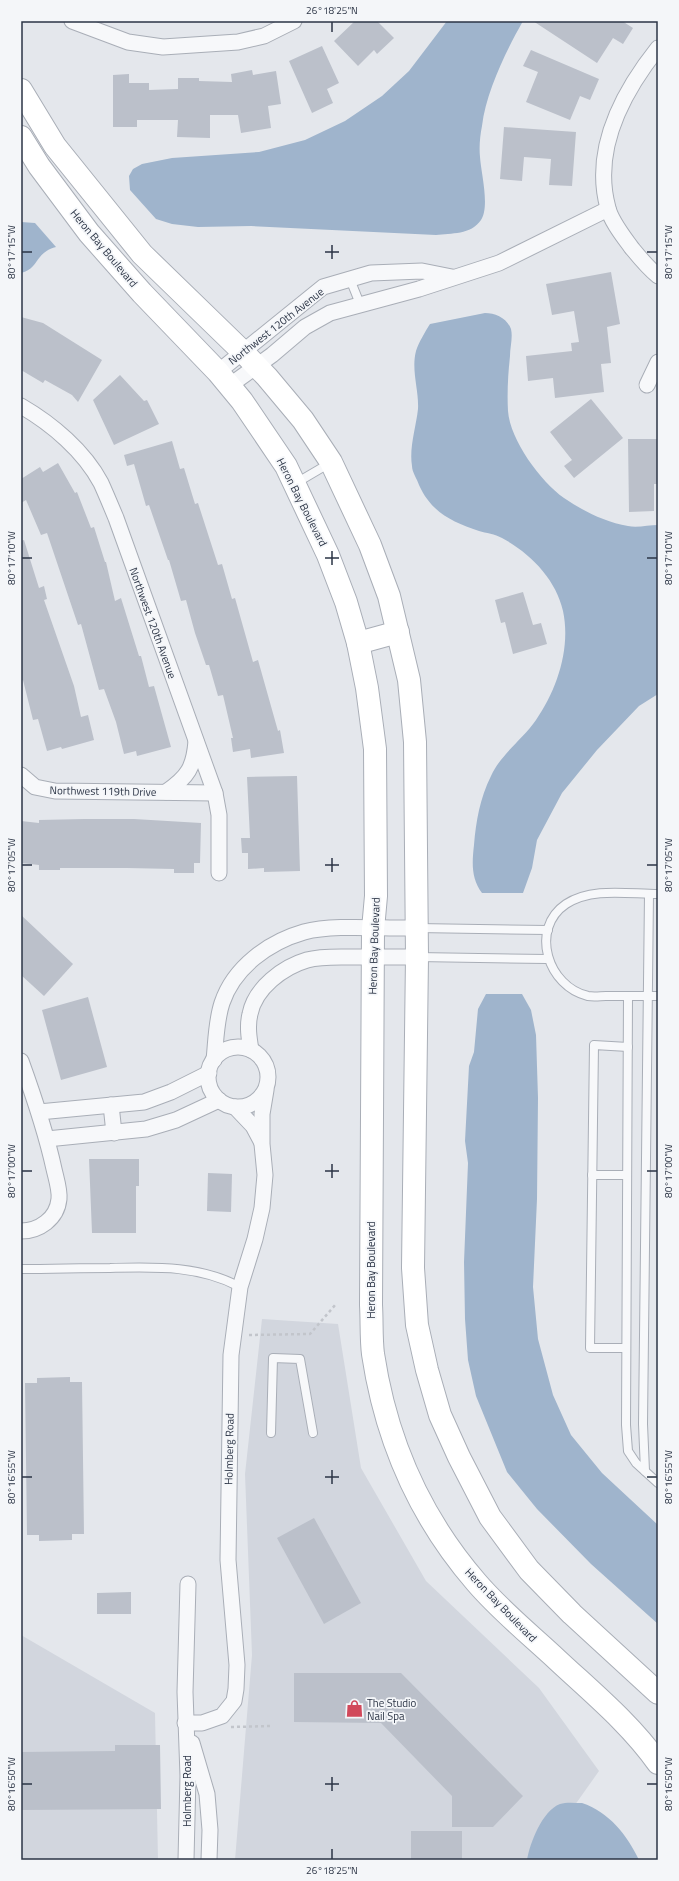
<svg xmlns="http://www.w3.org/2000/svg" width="679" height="1881" viewBox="0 0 679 1881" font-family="'Titillium Web',sans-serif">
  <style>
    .built { fill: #d2d6de }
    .water { fill: #9fb4cc }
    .building { fill: #bbc0ca }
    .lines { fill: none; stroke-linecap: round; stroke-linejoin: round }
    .lane-casing { stroke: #a9aeb7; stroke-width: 10 }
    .street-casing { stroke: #a9aeb7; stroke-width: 17 }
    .secondary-casing { stroke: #a9aeb7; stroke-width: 24 }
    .path { stroke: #c2c5cb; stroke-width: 2.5; stroke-dasharray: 3 3; stroke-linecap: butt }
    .lane { stroke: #f7f8fa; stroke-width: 8 }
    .street { stroke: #f7f8fa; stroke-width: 15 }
    .secondary { stroke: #fff; stroke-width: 22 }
    .ticks { fill: none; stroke: #2b3445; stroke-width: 1.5 }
    .labels { text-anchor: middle; stroke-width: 3.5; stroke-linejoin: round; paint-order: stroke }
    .street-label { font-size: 11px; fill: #2b3445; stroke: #f4f6f9 }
    .poi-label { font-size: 11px; fill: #2b3445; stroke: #f4f6f9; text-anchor: start }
    .neatline { fill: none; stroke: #2b3445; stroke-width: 1.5 }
    .ticks-label { font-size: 10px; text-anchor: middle; fill: #2b3445 }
  </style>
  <rect width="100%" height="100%" fill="#e4e7ec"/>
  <g class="built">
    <polygon points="262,1319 338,1324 361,1468 426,1581 539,1688 599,1771 536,1860 235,1860 252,1655 245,1474"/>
    <polygon points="21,1635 155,1713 158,1860 21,1860"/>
  </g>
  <g class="water">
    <path d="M447 21H523C506 51 486 92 482 126 480 136 479 147 480 157 481 173 490 206 481 220 471 235 451 233 436 235L251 226 198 227 172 224 156 219 130 190 129 176 133 169 142 164 172 158 259 152 305 140 345 121 382 96 409 71Z"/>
    <path d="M21 222 35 223 56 247C34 253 40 268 21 273Z"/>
    <path d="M485 313C495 313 507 318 511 329 513 338 510 347 510 356 508 374 507 394 508 411 510 440 541 482 564 498 583 511 605 522 628 526 637 528 649 525 658 525V694L639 706 597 750 562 793 537 840 532 868 523 893H482C471 878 472 863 474 845 476 821 480 798 491 776 501 754 522 740 536 720 557 690 571 648 563 611 556 579 530 553 502 538 495 534 486 533 479 531 452 522 431 512 419 485 417 479 412 472 412 466 409 448 416 427 418 409 419 390 411 370 416 351 419 342 425 332 430 324Z"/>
    <polygon points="486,994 522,994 531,1010 536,1035 538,1098 537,1199 533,1287 538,1339 553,1395 571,1435 602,1473 658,1525 658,1624 591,1564 537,1509 507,1472 476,1396 468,1360 465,1319 464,1262 468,1163 465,1141 469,1066 474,1052 478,1009"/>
    <path d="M582 1803C609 1812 627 1835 639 1860H527C530 1843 542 1811 560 1804 566 1802 575 1803 582 1803Z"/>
  </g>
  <g class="building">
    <polygon points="355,21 377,21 394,38 377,54 374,50 358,66 334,41"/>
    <polygon points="533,21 622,21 633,28 623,44 613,38 597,63"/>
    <polygon points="322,46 339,83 327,89 333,103 312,113 289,61"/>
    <polygon points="531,50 599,79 590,100 580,96 570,120 526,102 538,72 523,66"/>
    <polygon points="252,70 253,75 276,71 281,104 268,106 271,128 241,133 238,115 210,115 210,138 177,137 178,120 137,120 137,127 113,127 113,75 129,74 129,83 149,83 149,90 178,89 178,78 199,78 199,81 232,82 231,74"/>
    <polygon points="504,127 576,132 572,186 549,185 551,159 524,157 522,181 500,179"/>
    <polygon points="611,272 620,324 607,327 611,363 601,364 604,392 555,398 553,378 528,381 526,356 572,351 571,343 579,342 574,311 552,315 546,284"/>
    <polygon points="21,317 43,323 102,360 78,402 72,395 45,380 43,383 21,370"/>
    <polygon points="120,375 144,401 147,400 159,424 114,445 93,400"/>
    <polygon points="591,399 623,438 574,478 564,466 572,460 550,432"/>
    <polygon points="628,439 658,439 658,484 654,484 654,511 629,512"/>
    <polygon points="172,441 180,469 184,468 195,504 198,503 218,565 222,564 232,599 235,598 253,662 258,660 278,731 280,730 284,753 251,758 250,749 233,752 231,738 233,738 223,695 218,696 209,665 206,665 195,633 186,600 181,601 169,560 168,560 149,505 146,506 134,464 127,466 124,455"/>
    <polygon points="58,463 75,493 77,492 91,528 94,527 105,562 106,562 115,601 121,598 139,656 141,656 149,687 154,686 171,747 137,756 136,751 124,754 116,722 104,689 99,690 81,624 78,625 47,533 41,535 26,500 21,503 21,479 40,467 43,472"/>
    <polygon points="24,540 39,588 44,586 47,599 44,600 74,686 81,717 88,715 94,740 62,749 61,747 47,751 38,719 33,720 23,680 21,681 21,541"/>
    <polygon points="523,592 533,625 541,623 547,644 513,654 505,622 501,623 495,600"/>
    <polygon points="297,776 300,871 264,872 264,868 248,869 248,853 242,853 241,838 250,838 247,777"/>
    <polygon points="84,819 134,819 201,823 200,863 194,863 194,873 174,873 174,869 127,868 60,868 60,870 39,870 39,865 21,863 21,821 39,823 39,820"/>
    <polygon points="21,915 73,964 44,996 21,975"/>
    <polygon points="88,997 107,1067 61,1080 42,1010"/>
    <polygon points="89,1159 139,1159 139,1186 136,1186 136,1233 92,1233"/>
    <polygon points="208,1173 232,1174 231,1212 207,1211"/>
    <polygon points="70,1377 70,1382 82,1382 84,1534 72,1534 72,1540 39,1541 39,1535 27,1535 25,1383 37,1383 37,1378"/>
    <polygon points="314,1518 361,1603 324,1624 277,1538"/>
    <polygon points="131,1592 131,1614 97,1614 97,1593"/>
    <polygon points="294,1673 401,1673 523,1796 493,1827 452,1827 452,1796 381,1723 294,1722"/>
    <polygon points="115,1745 160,1745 161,1809 21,1810 21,1752 115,1751"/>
    <rect x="411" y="1831" width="51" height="29"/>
  </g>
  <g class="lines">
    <defs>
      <g id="lane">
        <polyline points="350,279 360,304"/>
        <polyline points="296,483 330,463"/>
        <path d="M658 894C628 894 592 887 566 904 529 929 548 987 588 996 594 997 601 996 606 996 624 996 641 996 658 996"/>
        <polyline points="417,928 548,930"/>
        <polyline points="417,957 547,959"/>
        <polyline points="628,996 626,1425 628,1451 636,1463 658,1483"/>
        <polyline points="592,1175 627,1175"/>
        <path d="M21 1269C51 1269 81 1268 110 1268 155 1267 199 1265 240 1287"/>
        <polyline points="626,1348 590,1348 594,1045 628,1047"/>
        <polyline points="271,1433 273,1358 300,1359 313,1433"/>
        <polyline points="645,1471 643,1424 649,894"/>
      </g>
      <g id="street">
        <polyline points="72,21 128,42 163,47 238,42 264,36 294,21"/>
        <path d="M658 48C623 92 592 150 608 208 611 221 623 236 631 247 640 258 647 267 658 276"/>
        <polyline points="218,372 323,287 371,273 422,271 452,277"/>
        <polyline points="647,385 658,362"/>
        <polyline points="229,386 272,355 305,327 330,313 419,289 499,263 608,209"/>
        <path d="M21 406C52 424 84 451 101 483 106 494 111 506 116 518L215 793 219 815V873"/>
        <polyline points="21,775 35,787 55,791 215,793"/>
        <path d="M166 792C188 777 194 767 196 741"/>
        <circle cx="238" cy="1077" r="30"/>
        <path d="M251 1050C249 1038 247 1026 250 1014 255 988 283 967 307 960 321 956 338 957 353 957 374 957 395 957 417 957"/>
        <path d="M214 1060C216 1041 216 1021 222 1003 234 967 269 942 304 932 334 924 384 929 416 928"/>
        <path d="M21 1061C34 1097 46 1132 54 1169 56 1178 60 1190 59 1199 57 1219 39 1231 21 1231"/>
        <polyline points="111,1105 114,1133"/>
        <polyline points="235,1107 253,1126 261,1141"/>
        <polyline points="39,1112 144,1102 171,1092 209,1073"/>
        <polyline points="47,1139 146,1129 176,1120 219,1100"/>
        <polyline points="185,1723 202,1723 222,1716 234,1701 236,1689 237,1665 228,1560 231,1355 240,1287 255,1239 262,1208 265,1175 262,1144 262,1114 266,1090"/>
        <polyline points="192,1743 207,1794 210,1830 209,1860"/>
        <polyline points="186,1860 188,1776 185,1692 188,1584"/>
      </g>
      <g id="secondary">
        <polyline points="21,90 55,146 142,254 243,352 267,377 303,420 331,462 370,545 389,596 409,680 415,742 417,957 413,1268 417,1325 427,1370 440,1415 459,1457 490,1517 529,1570 572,1614 658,1693"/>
        <path d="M21 137 39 166 89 233 142 293 218 372 242 401 286 466 328 555 346 602 358 643 367 688 375 749 376 896 373 929 371 1305C372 1321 371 1338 373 1354 386 1440 419 1516 476 1582 499 1609 527 1632 552 1655 589 1690 629 1722 658 1763"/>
        <polyline points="358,643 398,632"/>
      </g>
    </defs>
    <use href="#lane" class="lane-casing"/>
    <use href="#street" class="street-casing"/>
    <use href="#secondary" class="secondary-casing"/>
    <g class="path">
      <polyline points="249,1335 310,1334 336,1304"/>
      <polyline points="231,1727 272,1726"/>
    </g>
    <use href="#lane" class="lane"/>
    <use href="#street" class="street"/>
    <use href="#secondary" class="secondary"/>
  </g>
  <path class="ticks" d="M332 22V32M332 245V259M22 252H32M325 252H339M647 252H657M332 551V565M22 558H32M325 558H339M647 558H657M332 858V872M22 865H32M325 865H339M647 865H657M332 1164V1178M22 1171H32M325 1171H339M647 1171H657M332 1470V1484M22 1477H32M325 1477H339M647 1477H657M332 1777V1791M22 1784H32M325 1784H339M647 1784H657M332 1849V1859"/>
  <defs>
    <symbol id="shop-bare" viewBox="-9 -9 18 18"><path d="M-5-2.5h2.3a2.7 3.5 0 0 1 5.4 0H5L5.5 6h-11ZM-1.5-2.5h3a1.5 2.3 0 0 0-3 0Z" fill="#d1495b" stroke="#f4f6f9" stroke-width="2.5" paint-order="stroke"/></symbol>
  </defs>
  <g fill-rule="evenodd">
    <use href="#shop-bare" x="342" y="1696" width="25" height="25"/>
  </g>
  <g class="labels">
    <g class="street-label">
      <text transform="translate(104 248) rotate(50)" y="4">Heron Bay Boulevard</text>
      <text transform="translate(276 326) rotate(-38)" y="4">Northwest 120th Avenue</text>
      <text transform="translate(302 502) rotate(63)" y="4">Heron Bay Boulevard</text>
      <text transform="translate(153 623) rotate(70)" y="4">Northwest 120th Avenue</text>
      <text transform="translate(103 791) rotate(1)" y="4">Northwest 119th Drive</text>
      <text transform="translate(374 946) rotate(-88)" y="4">Heron Bay Boulevard</text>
      <text transform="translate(371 1270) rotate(-90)" y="4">Heron Bay Boulevard</text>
      <text transform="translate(229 1449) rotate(-89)" y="4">Holmberg Road</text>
      <text transform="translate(501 1605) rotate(46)" y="4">Heron Bay Boulevard</text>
      <text transform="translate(187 1791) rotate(-90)" y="4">Holmberg Road</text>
    </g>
    <g class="poi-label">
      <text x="367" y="1707">The Studio<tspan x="367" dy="13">Nail Spa</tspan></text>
    </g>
  </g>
  <rect width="679" height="1881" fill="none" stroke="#f4f6f9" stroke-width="44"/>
  <rect x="22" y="22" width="635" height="1837" class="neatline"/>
  <g class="ticks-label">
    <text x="332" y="14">26°18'25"N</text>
    <text transform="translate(668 252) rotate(-90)" y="4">80°17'15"W</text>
    <text transform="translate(11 252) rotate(-90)" y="4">80°17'15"W</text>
    <text transform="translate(668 558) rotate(-90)" y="4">80°17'10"W</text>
    <text transform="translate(11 558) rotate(-90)" y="4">80°17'10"W</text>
    <text transform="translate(668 865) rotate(-90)" y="4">80°17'05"W</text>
    <text transform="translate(11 865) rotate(-90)" y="4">80°17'05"W</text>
    <text transform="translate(668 1171) rotate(-90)" y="4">80°17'00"W</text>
    <text transform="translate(11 1171) rotate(-90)" y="4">80°17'00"W</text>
    <text transform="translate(11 1477) rotate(-90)" y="4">80°16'55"W</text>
    <text transform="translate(668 1477) rotate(-90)" y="4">80°16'55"W</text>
    <text transform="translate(11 1784) rotate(-90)" y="4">80°16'50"W</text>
    <text transform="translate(668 1784) rotate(-90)" y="4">80°16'50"W</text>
    <text x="332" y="1874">26°18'25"N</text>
  </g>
</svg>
